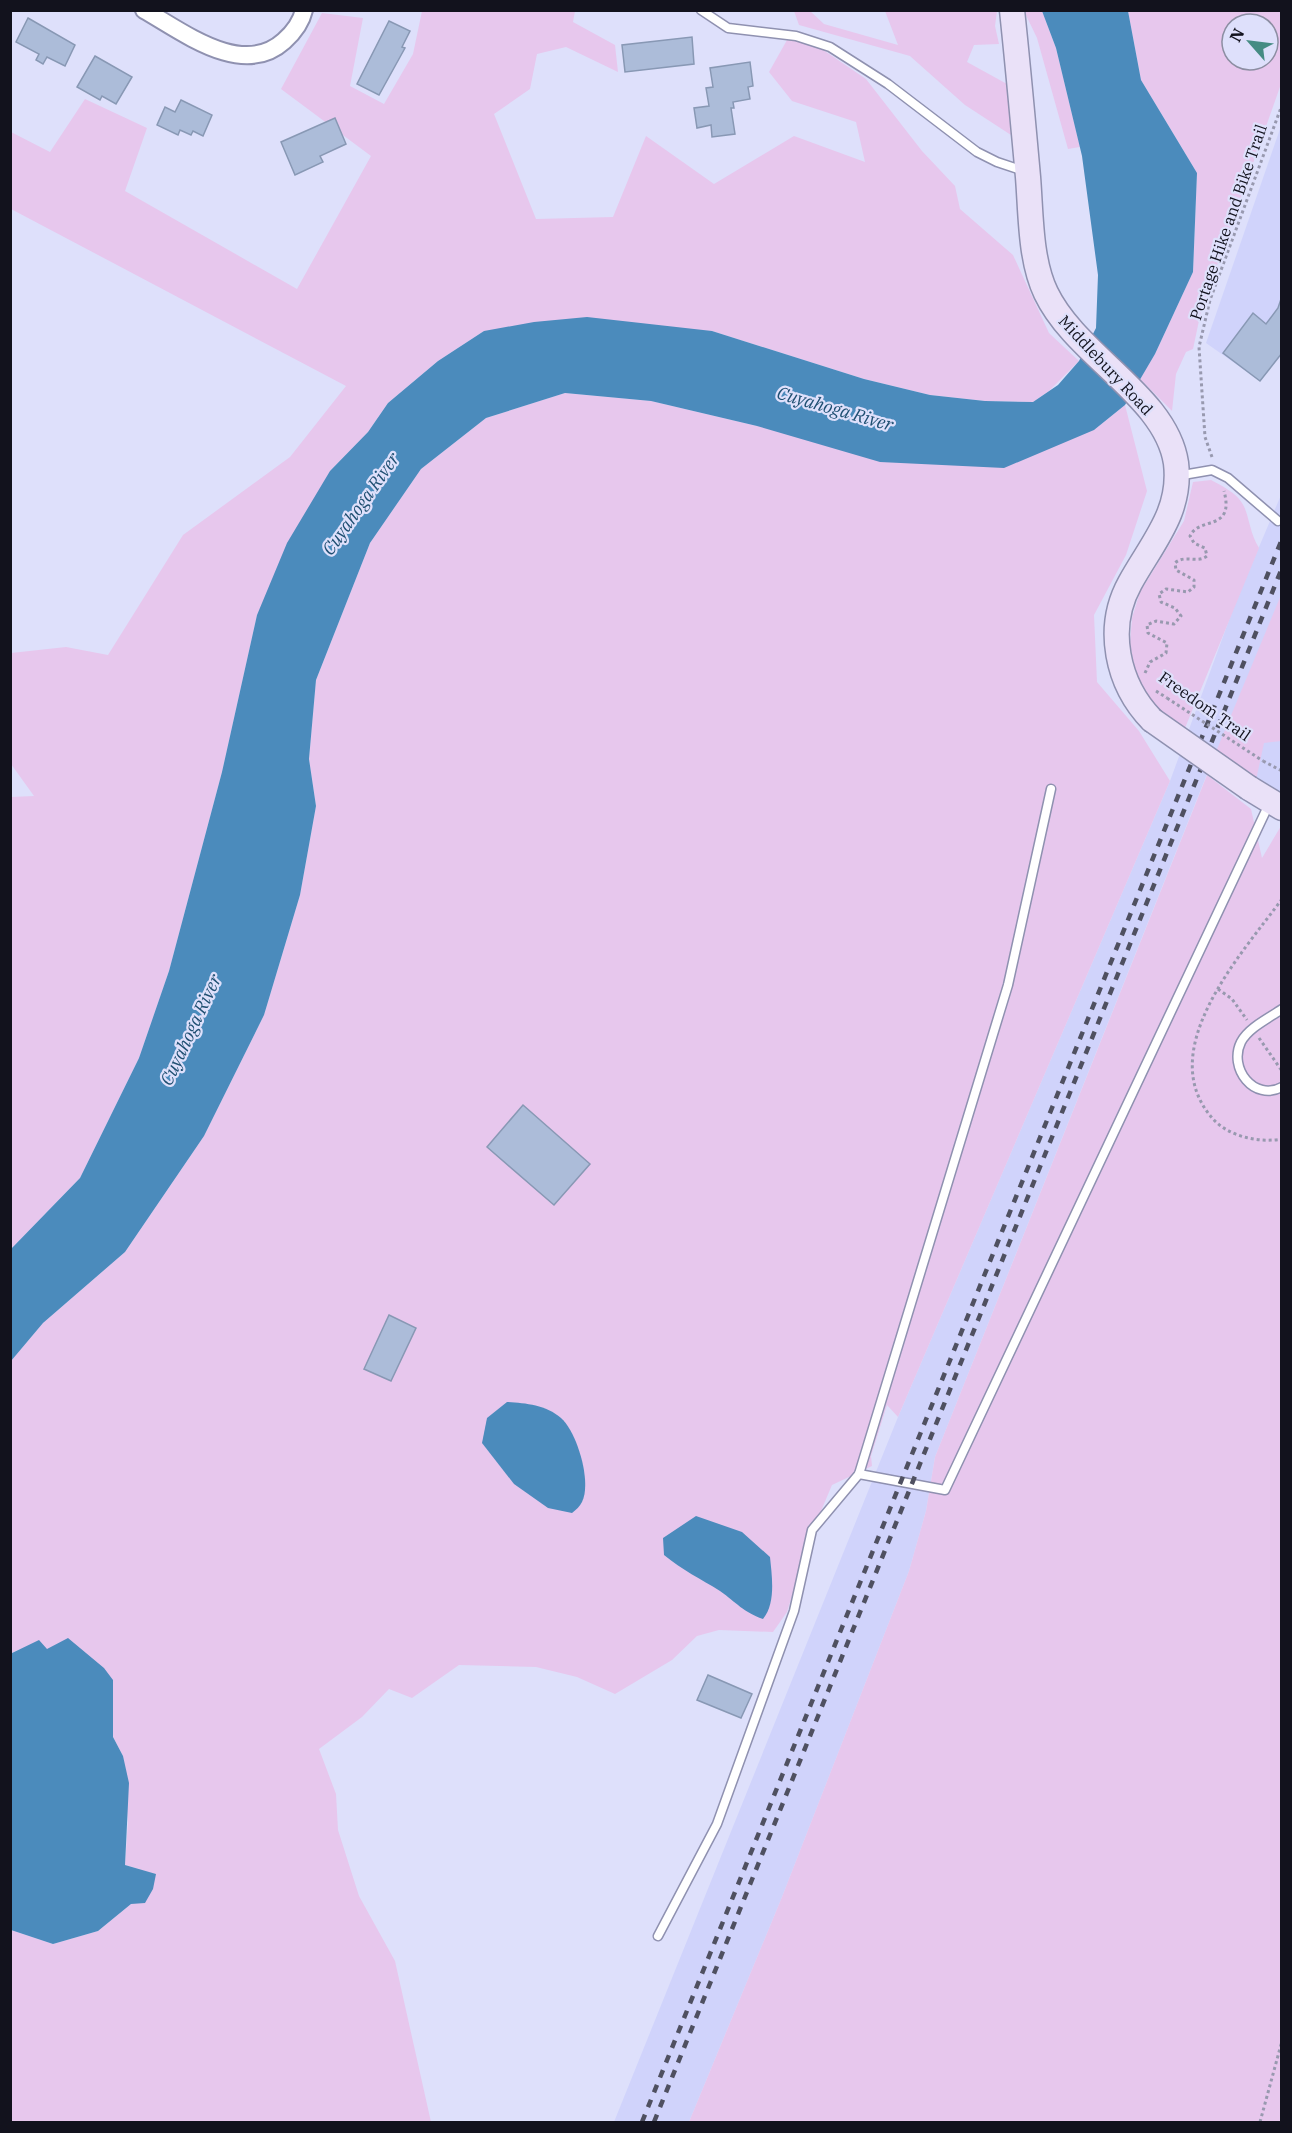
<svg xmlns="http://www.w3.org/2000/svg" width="1292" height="2133" viewBox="0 0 1292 2133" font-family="'IBM Plex Serif',serif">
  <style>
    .built { fill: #d0d3fb }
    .green { fill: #e7c7ed; fill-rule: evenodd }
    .water { fill: #4b8bbc }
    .building { fill: #acbcd9; stroke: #8898b4; stroke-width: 1.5 }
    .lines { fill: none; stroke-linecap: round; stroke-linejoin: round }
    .lane-casing { stroke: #8f91b0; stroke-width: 11 }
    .street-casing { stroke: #8f91b0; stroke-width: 20 }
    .secondary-casing { stroke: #8f91b0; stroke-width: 27 }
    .path { stroke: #9899af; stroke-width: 3; stroke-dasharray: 3 3; stroke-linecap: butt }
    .lane { stroke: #fff; stroke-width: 8 }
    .street { stroke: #fff; stroke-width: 16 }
    .secondary { stroke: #eae1f8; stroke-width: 24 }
    .rail { stroke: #4f5060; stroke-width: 4.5; stroke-dasharray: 8 8; stroke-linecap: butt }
    .secondary-bridge-casing { stroke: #8f91b0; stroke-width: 27; stroke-linecap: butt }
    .path-bridge { stroke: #9899af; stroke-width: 3; stroke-dasharray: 3 3; stroke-linecap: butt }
    .secondary-bridge { stroke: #eae1f8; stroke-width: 24 }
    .labels { text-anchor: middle; stroke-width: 4.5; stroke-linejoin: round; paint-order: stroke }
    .street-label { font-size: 16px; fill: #12121d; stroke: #dee0fb }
    .water-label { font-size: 18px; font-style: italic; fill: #1f4f72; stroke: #dee0fb }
  </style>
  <rect width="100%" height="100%" fill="#dee0fb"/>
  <g class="built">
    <polygon points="1281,126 1281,353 1260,381 1206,343"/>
    <polygon points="1281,495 1281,808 1215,754 935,1457 926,1511 909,1571 782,1897 689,2122 614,2122 898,1417 1170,781 1235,604"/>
  </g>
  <g class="green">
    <polygon points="422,11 575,11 573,22 615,45 618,72 566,47 537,54 530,89 494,114 536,219 613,217 646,136 714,184 794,136 865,162 856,122 792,101 769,72 787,40 813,43 866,79 922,151 955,186 960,209 1013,255 1049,333 1079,361 1049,391 1033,402 985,401 930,395 864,379 712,331 484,331 438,361 388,403 368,432 330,471 257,615 222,772 169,971 139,1058 80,1178 11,1249 11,797 34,796 11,764 11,653 66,647 108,655 183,535 290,457 346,386 11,209 11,132 50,152 85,99 147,128 125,191 297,289 371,156 281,89 322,13 363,18 350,86 384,104 413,54"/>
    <polygon points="794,11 810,11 824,24 898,45 885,11 997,11 995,26 999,44 974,45 967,62 1007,84 1011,135 965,105 910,56 799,25"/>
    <polygon points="1024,11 1042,11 1056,48 1080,147 1068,149 1037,38"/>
    <path d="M1128 11H1281V84L1201 311 1193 349 1186 352 1176 374 1172 411 1140 379 1155 354 1193 272 1197 173 1141 80ZM1232 24H1268V60H1232Z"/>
    <path d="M565 393 651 401 757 426 1094 430 1125 405 1147 491 1126 555 1094 615 1097 682 1139 731 1170 781 898 1417 887 1405 871 1456 872 1466 832 1485 810 1537 787 1612 773 1632 719 1630 697 1636 672 1660 615 1694 577 1677 536 1667 459 1665 412 1698 389 1689 362 1717 319 1749 336 1794 338 1830 359 1896 395 1961 431 2122H11V1930L53 1944 98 1931 131 1904 139 1869 125 1865 128 1822 123 1756 113 1737V1680C89 1669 34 1635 11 1654V1361L43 1323 125 1252 204 1136 264 1015 300 895 316 806 309 759 316 680 370 543 421 469 486 418Z"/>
    <path d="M1211 480C1222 486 1235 492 1242 503 1249 513 1249 532 1259 548L1185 728 1156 709 1137 680 1130 644 1132 618 1140 592 1184 521 1193 482Z"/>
    <polygon points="1281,595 1281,741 1264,743 1256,780 1215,754"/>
    <polygon points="1207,775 1251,809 1262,858 1281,826 1281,2122 689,2122 782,1897 909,1571 926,1511 935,1457"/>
  </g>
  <g class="water">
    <polygon points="1042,11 1128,11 1141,80 1197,173 1193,272 1155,354 1125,405 1094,430 1004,468 880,462 757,426 651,401 565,393 486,418 421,469 370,543 316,680 309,759 316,806 300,895 264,1015 204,1136 125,1252 43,1323 11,1361 11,1249 80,1178 139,1058 169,971 222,772 257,615 287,543 330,471 368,432 388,403 438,361 484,331 534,322 587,317 712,331 864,379 930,395 985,401 1033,402 1058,385 1079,361 1096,328 1098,275 1082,156 1056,48"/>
    <path d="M507 1402C525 1403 546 1405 561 1418 577 1432 592 1482 582 1502 580 1506 576 1510 572 1513L548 1508 514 1484 482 1443 487 1418Z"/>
    <path d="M696 1516 742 1532 770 1557C772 1577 776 1603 763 1619 743 1612 737 1603 720 1591 701 1579 682 1570 664 1555L663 1538Z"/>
    <polygon points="68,1638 104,1668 113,1680 113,1737 123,1756 129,1783 125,1865 156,1874 153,1889 145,1903 131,1904 98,1931 53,1944 11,1930 10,1654 39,1640 47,1649"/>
  </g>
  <g class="building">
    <polygon points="28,18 75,45 65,66 47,57 43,64 36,60 39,54 16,42"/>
    <polygon points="389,21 410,31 402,47 405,48 379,95 357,84"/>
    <polygon points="692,37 694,64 625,72 622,45"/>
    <polygon points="95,56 132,77 116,104 102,96 100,100 77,87"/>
    <polygon points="750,62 753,86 748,87 750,99 733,102 734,108 731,108 735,134 712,137 711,125 697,128 694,108 709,106 706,88 713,87 710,68"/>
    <polygon points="181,100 212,115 203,136 193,131 191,135 180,130 178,135 157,125 165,107 175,112"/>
    <polygon points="335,118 346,144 320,156 323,162 295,175 281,142"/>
    <polygon points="1282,296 1282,353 1260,381 1223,353 1253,313 1266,324 1278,308"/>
    <polygon points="523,1105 590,1164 554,1205 487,1147"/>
    <polygon points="389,1315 416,1328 391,1381 364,1369"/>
    <polygon points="708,1675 752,1694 741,1718 697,1700"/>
  </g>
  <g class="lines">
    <defs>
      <g id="lane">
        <polyline points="701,10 728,28 796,36 830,47 888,84 977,152 997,162 1024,171"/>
        <polyline points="1177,476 1212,470 1228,478 1278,521"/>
        <path d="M1282 1009C1269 1018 1248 1028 1241 1042 1228 1068 1254 1102 1282 1087"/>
        <polyline points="859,1474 945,1490 1270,802"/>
        <polyline points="658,1936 717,1824 794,1611 812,1530 859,1474 1008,985 1051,789"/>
      </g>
      <path id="street" d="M144 10C182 31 242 79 284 41 293 33 301 23 304 10"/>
      <g id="secondary">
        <path d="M1012 10C1018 66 1023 122 1028 177 1031 214 1030 260 1046 293 1076 356 1166 396 1176 463 1182 512 1152 543 1130 583 1105 628 1117 684 1152 720"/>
        <polyline points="1249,788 1282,808"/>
      </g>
    </defs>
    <use href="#lane" class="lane-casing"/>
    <use href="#street" class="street-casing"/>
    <use href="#secondary" class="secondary-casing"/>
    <g class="path">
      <polyline points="1212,457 1205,437 1199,347 1210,300 1282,105"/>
      <path d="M1145 673 1150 662 1166 653 1167 643 1148 633 1147 625 1156 621 1174 624 1181 616 1175 608 1161 602 1159 594 1166 589 1188 592 1194 587V580L1176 570 1175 563C1185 554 1197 564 1207 556L1205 548 1194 543 1190 536C1199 516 1235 532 1224 491"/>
      <polyline points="1156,691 1167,698"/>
      <polyline points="1263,761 1282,771"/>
      <path d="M1282 899C1241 955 1151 1052 1214 1120 1230 1137 1260 1143 1282 1139"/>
      <polyline points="1218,989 1232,999 1247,1020"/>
      <polyline points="1259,1038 1282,1071"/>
      <polyline points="1260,2122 1282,2041"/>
    </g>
    <use href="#lane" class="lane"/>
    <use href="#street" class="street"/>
    <use href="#secondary" class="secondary"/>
    <g class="rail">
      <polyline points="642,2122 1282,539"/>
      <polyline points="654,2122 1282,568"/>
    </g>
    <defs>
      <polyline id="secondary-bridge" points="1152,720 1249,788"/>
    </defs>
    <use href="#secondary-bridge" class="secondary-bridge-casing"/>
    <polyline class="path-bridge" points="1167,698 1263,761"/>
    <use href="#secondary-bridge" class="secondary-bridge"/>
  </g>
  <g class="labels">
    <g class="street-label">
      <text transform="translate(1228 222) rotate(-71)" y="6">Portage Hike and Bike Trail</text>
      <text transform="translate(1106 365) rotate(47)" y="6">Middlebury Road</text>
      <text transform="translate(1205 706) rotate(35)" y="6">Freedom Trail</text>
    </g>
    <g class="water-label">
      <text transform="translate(835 409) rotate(16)" y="6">Cuyahoga River</text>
      <text transform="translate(361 504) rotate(-55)" y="6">Cuyahoga River</text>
      <text transform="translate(191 1030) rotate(-65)" y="6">Cuyahoga River</text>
    </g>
  </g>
  <rect width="1292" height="2133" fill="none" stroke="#12121d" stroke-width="24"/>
  <g transform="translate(1250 42) rotate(298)"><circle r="28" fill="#dee0fb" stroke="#8c8ea2" stroke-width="1.5"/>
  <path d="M0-4.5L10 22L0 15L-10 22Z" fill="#458b83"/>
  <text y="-9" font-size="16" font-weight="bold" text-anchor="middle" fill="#12121d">N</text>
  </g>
</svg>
